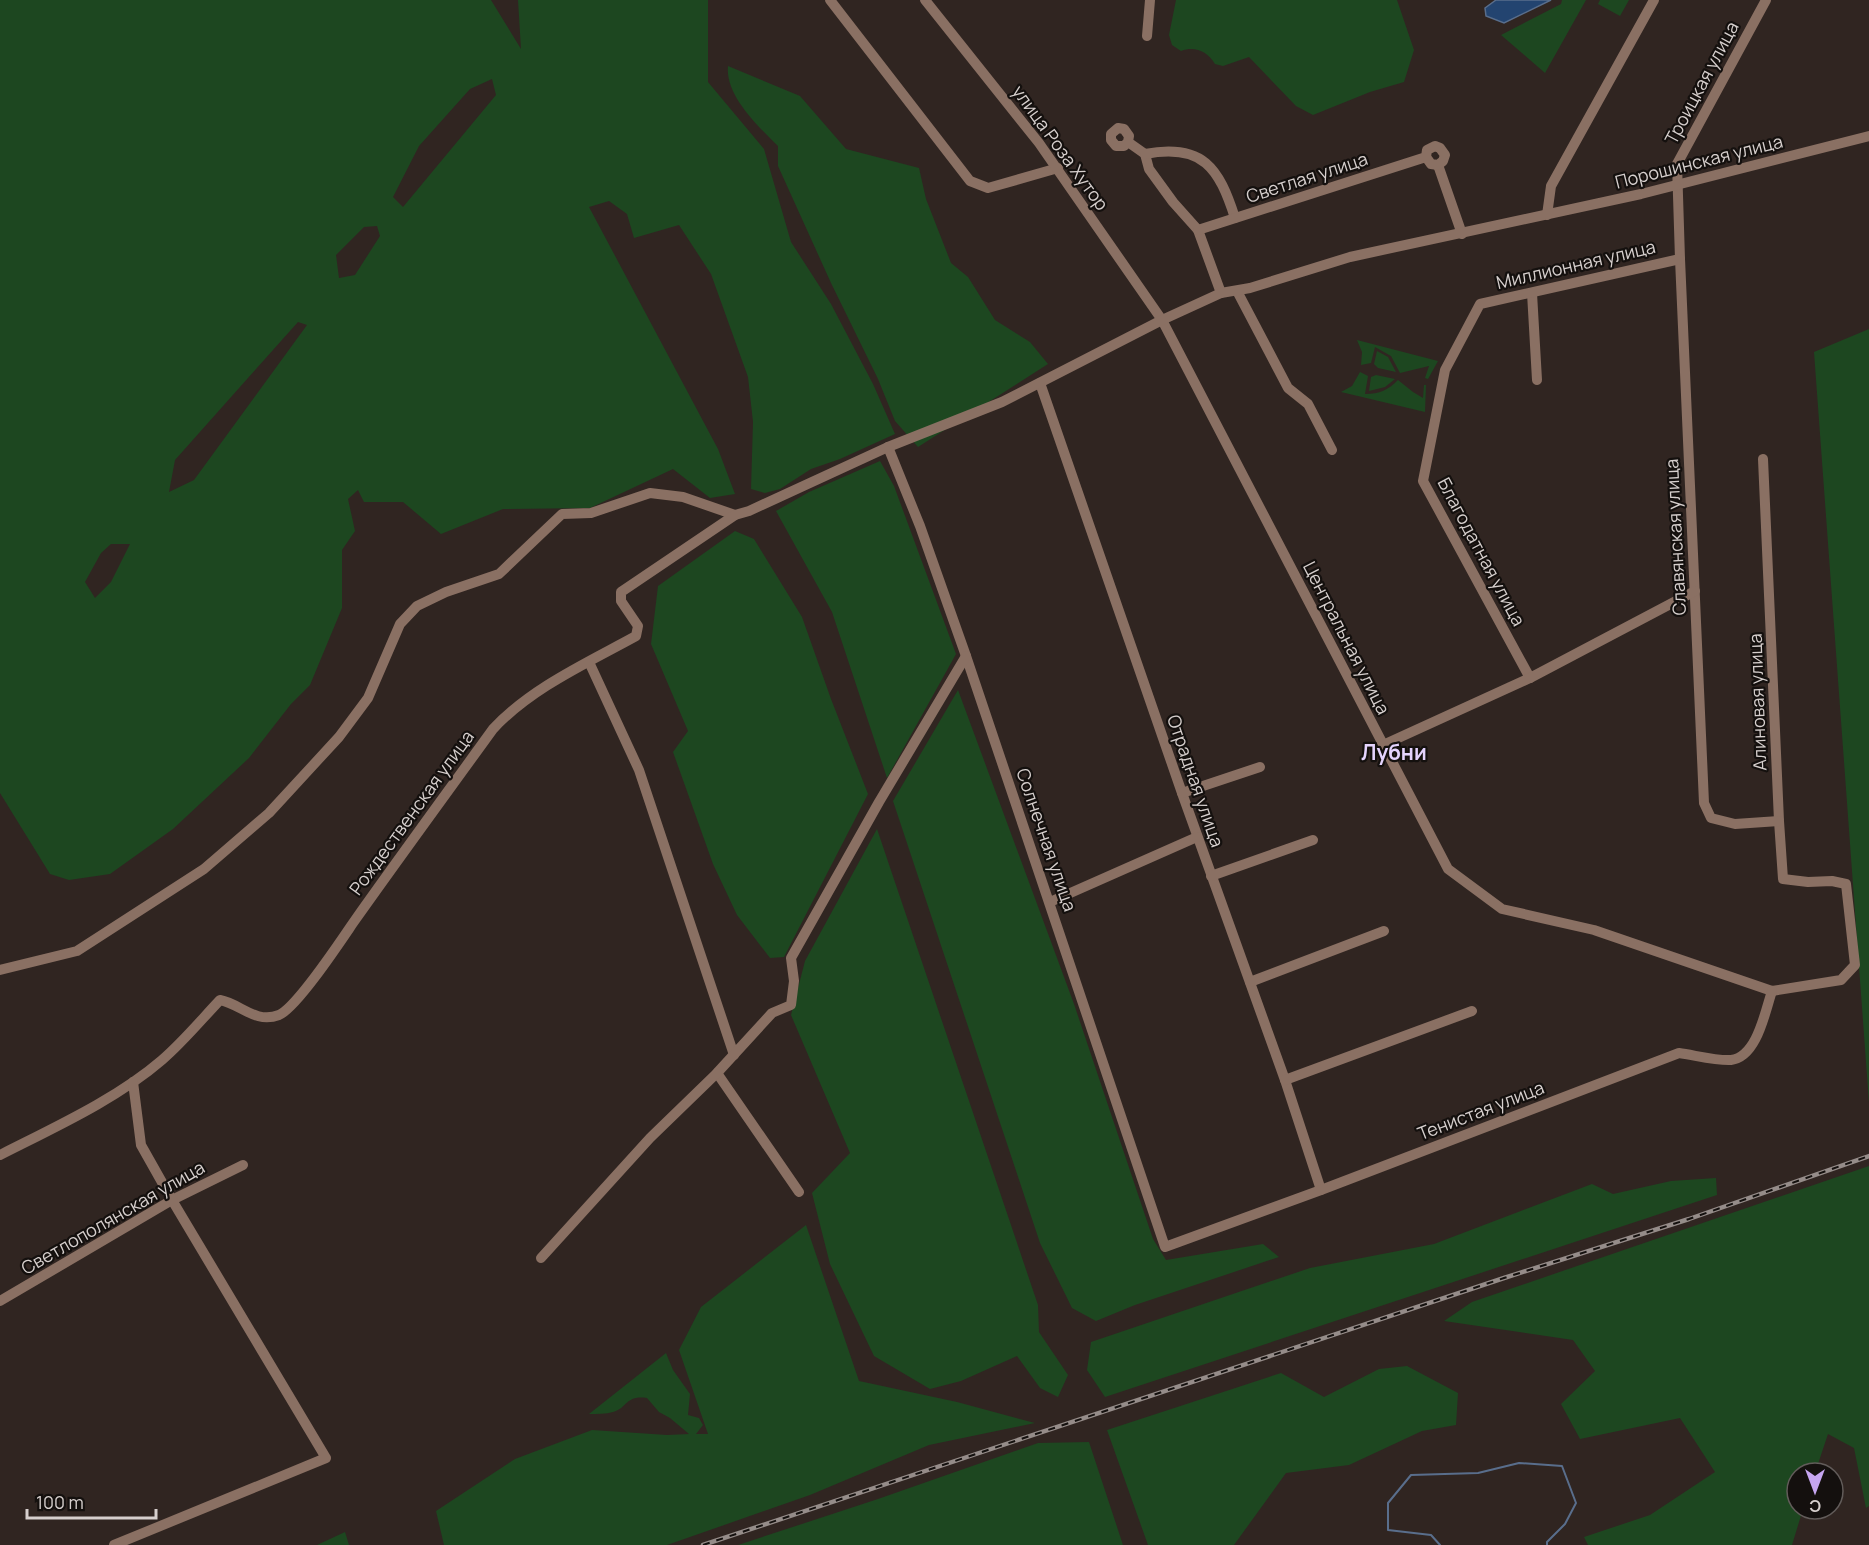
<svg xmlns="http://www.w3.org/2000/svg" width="1869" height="1545" viewBox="0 0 1869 1545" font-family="Manrope,sans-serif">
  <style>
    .green { fill: #1d4720; fill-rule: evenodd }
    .water { fill: #234470; stroke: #596e8c; stroke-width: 1.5 }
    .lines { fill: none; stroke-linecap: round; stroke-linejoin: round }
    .stream { stroke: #596e8c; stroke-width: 2 }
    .minor { stroke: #8a7063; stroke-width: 10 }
    .rail-casing { stroke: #958c89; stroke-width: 4.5 }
    .rail { stroke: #14100e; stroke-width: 2; stroke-dasharray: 7; stroke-linecap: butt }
    .labels { text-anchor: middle; stroke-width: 4.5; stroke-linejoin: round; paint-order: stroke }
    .street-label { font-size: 18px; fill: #d6cfcd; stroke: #14100e }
    .quarter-label { font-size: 21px; font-weight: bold; fill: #e4d3fd; stroke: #14100e }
  </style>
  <rect width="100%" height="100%" fill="#302521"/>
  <g class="green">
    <path d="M0 0H491L521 49 518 0H708V82L764 149 791 242 831 304 873 384 895 434 840 459 811 469 780 489 765 493 751 489 753 422 748 377 711 274 679 225 634 238 627 214 609 201 589 207 718 449 735 494 710 498 673 469 590 508 503 509 441 534 403 502H364L358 490 348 499 355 531 342 550V608L310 685 291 704 249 758 173 829 110 874 69 880 50 874 0 793ZM492 79 496 95 403 207 393 197 419 146 470 89ZM377 226 380 236 355 275 339 278 336 255 364 227ZM298 322 307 325 194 480 169 492 175 460ZM111 544H130L111 582 95 598 85 582 101 553Z"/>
    <path d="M1176 0H1397L1414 50 1404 82 1370 92 1313 115 1296 106 1249 57 1223 66 1215 64C1207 51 1195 46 1181 51L1172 45 1169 35Z"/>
    <polygon points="1562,0 1586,0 1545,73 1501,35 1561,4"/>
    <polygon points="1600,0 1629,0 1620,16 1598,4"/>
    <path d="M728 66 800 96 846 149 919 168 926 199 951 263 968 277 995 320 1030 342 1048 364 918 447 895 421 878 379 831 283 778 166V146C759 127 725 96 728 66Z"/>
    <polygon points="1869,329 1869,1103 1814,352"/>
    <polygon points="1357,340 1438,361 1428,379 1425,378 1429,366 1400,373 1391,356 1375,347 1371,363 1361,365 1362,352"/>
    <polygon points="1377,351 1388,357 1396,372 1378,368 1374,364"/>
    <path d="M1360 372 1368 376 1365 394C1380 394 1388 390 1398 380L1413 392 1423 398 1424 385H1426L1425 412 1341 392 1352 386Z"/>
    <polygon points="1376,375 1395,379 1385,387 1369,391 1371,377"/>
    <polygon points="880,461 894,486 956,654 887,778 832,612 776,511 809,492"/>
    <polygon points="735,531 754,539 802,617 831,699 868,794 784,957 770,958 737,915 713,864 673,752 688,731 651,644 658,586"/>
    <polygon points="958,690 1074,1004 1153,1239 1166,1260 1263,1244 1279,1257 1135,1305 1096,1321 1072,1308 1040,1243 893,801"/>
    <polygon points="877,829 1038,1305 1039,1332 1068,1375 1058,1397 1040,1388 1017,1356 961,1381 930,1389 874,1356 830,1264 812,1193 850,1153 791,1015 805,961"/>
    <polygon points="1869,1166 1869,1506 1866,1508 1854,1448 1828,1434 1815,1473 1797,1473 1797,1509 1803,1509 1792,1545 1588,1545 1584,1537 1650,1515 1715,1472 1680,1418 1580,1439 1561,1404 1595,1371 1573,1340 1444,1321 1472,1302"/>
    <polygon points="1716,1178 1717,1195 1105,1397 1087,1370 1091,1342 1310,1268 1434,1244 1592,1184 1613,1194 1671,1181"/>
    <path d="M806 1225 859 1381 957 1402 1035 1423 929 1445 810 1495 667 1545H444L436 1511 515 1459 592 1430 667 1435 689 1434 670 1418 659 1412 647 1398C625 1395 628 1408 613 1412 606 1414 597 1414 589 1414L666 1353 673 1370 690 1394 688 1415 699 1418 703 1425 696 1434H708L679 1350 701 1307Z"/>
    <polygon points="1407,1366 1458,1393 1456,1425 1422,1431 1349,1465 1286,1473 1234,1545 1148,1545 1107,1430 1281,1373 1324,1397 1379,1369"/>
    <polygon points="1089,1442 1123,1545 738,1545 878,1499 1038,1443"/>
    <polygon points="345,1532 349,1545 317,1545"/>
  </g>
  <polygon class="water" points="1496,0 1551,0 1504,23 1486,16 1485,8"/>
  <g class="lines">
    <polyline class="stream" points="1440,1545 1431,1535 1388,1530 1388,1503 1411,1475 1478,1473 1519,1463 1562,1466 1576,1503 1565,1524 1547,1542 1547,1545"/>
    <g class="minor">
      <polyline points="830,0 970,181 988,188 1058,168"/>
      <polyline points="925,0 1039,143 1162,320 1448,869 1502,909 1594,930 1772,991 1841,980 1855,965 1846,884 1832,881 1808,882 1783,879 1779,821 1763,459"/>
      <polyline points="1766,0 1677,164 1680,259 1704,803 1711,818 1735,824 1779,821"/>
      <polyline points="1147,36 1150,0"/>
      <polyline points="1128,142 1124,146 1116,146 1111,140 1111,134 1118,128 1124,129 1129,136 1128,142 1145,154 1149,169 1173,202 1198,230 1221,293"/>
      <path d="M1145 154C1203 143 1219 168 1235 218"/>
      <polyline points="1438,165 1462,234"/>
      <polyline points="1547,215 1551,186 1654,0"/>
      <polyline points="1198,230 1426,157 1431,164 1438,165 1443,161 1445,155 1440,148 1435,146 1427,150 1426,157"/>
      <polyline points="1237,291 1288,388 1308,404 1332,450"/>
      <polyline points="1532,293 1537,380"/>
      <polyline points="1040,383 1182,793 1285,1080 1321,1190"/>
      <path d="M888 447 920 526 966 656 1165 1247 1321 1190 1679 1053C1694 1055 1717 1061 1731 1060 1757 1057 1765 1012 1772 991"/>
      <polyline points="589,662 639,770 734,1055"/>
      <polyline points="1530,678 1423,481 1445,370 1480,304 1680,259"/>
      <polyline points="1383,745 1530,678 1695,591"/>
      <polyline points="1182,793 1260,767"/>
      <polyline points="1211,876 1313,840"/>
      <polyline points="1050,902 1197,837"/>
      <polyline points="0,970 77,951 204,869 269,813 339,737 368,698 400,624 417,606 446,592 499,574 562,514 591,513 650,493 683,497 735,515"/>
      <polyline points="1250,982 1384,931"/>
      <polyline points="717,1073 799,1192"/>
      <polyline points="1285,1080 1472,1011"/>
      <path d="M0 1155C53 1128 117 1099 162 1060 183 1042 201 1020 220 1000 241 1004 255 1024 279 1015 297 1007 340 942 353 923 399 858 446 794 493 729 531 688 587 663 636 636L638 626 621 601V592L735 515 749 511 888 447 1002 402 1162 320 1221 293 1250 288 1350 257 1641 194 1869 136"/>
      <polyline points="541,1258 650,1138 717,1073 772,1013 791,1005 794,981 791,958 879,802 966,656"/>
      <polyline points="0,1301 172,1200 243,1165"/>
      <polyline points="114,1545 326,1458 172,1200 141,1145 133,1082"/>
    </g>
    <defs>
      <polyline id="rail" points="703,1545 1504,1278 1689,1219 1869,1156"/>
    </defs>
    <use href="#rail" class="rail-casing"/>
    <use href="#rail" class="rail"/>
  </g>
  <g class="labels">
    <g class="street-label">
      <text transform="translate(1702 83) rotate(-62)" y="6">Троицкая улица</text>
      <text transform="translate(1060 148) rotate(54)" y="6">улица Роза Хутор</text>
      <text transform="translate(1699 162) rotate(-14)" y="6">Порошинская улица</text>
      <text transform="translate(1307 178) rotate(-18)" y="6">Светлая улица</text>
      <text transform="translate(1576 265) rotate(-13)" y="6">Миллионная улица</text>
      <text transform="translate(1676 537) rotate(-93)" y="6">Славянская улица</text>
      <text transform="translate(1481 552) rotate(62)" y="6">Благодатная улица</text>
      <text transform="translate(1346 638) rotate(63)" y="6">Центральная улица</text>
      <text transform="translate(1758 702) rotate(-92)" y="6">Алиновая улица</text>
      <text transform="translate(1195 781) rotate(71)" y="6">Отрадная улица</text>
      <text transform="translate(412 813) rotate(-54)" y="6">Рождественская улица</text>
      <text transform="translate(1046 840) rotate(71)" y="6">Солнечная улица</text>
      <text transform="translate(1481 1111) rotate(-21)" y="6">Тенистая улица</text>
      <text transform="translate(113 1218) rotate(-30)" y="6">Светлополянская улица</text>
    </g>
    <g class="quarter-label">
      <text x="1394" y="760">Лубни</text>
    </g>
  </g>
  <g transform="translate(1815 1491) rotate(180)"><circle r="28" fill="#14100e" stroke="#625c5a" stroke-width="1.5"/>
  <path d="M0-4.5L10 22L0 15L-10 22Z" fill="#c6a6f0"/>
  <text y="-9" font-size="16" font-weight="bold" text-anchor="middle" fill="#d6cfcd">С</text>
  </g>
  <path d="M27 1509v9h129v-9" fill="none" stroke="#d6cfcd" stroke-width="3"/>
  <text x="36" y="1509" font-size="18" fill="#d6cfcd" stroke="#14100e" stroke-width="4.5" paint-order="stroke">100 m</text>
</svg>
